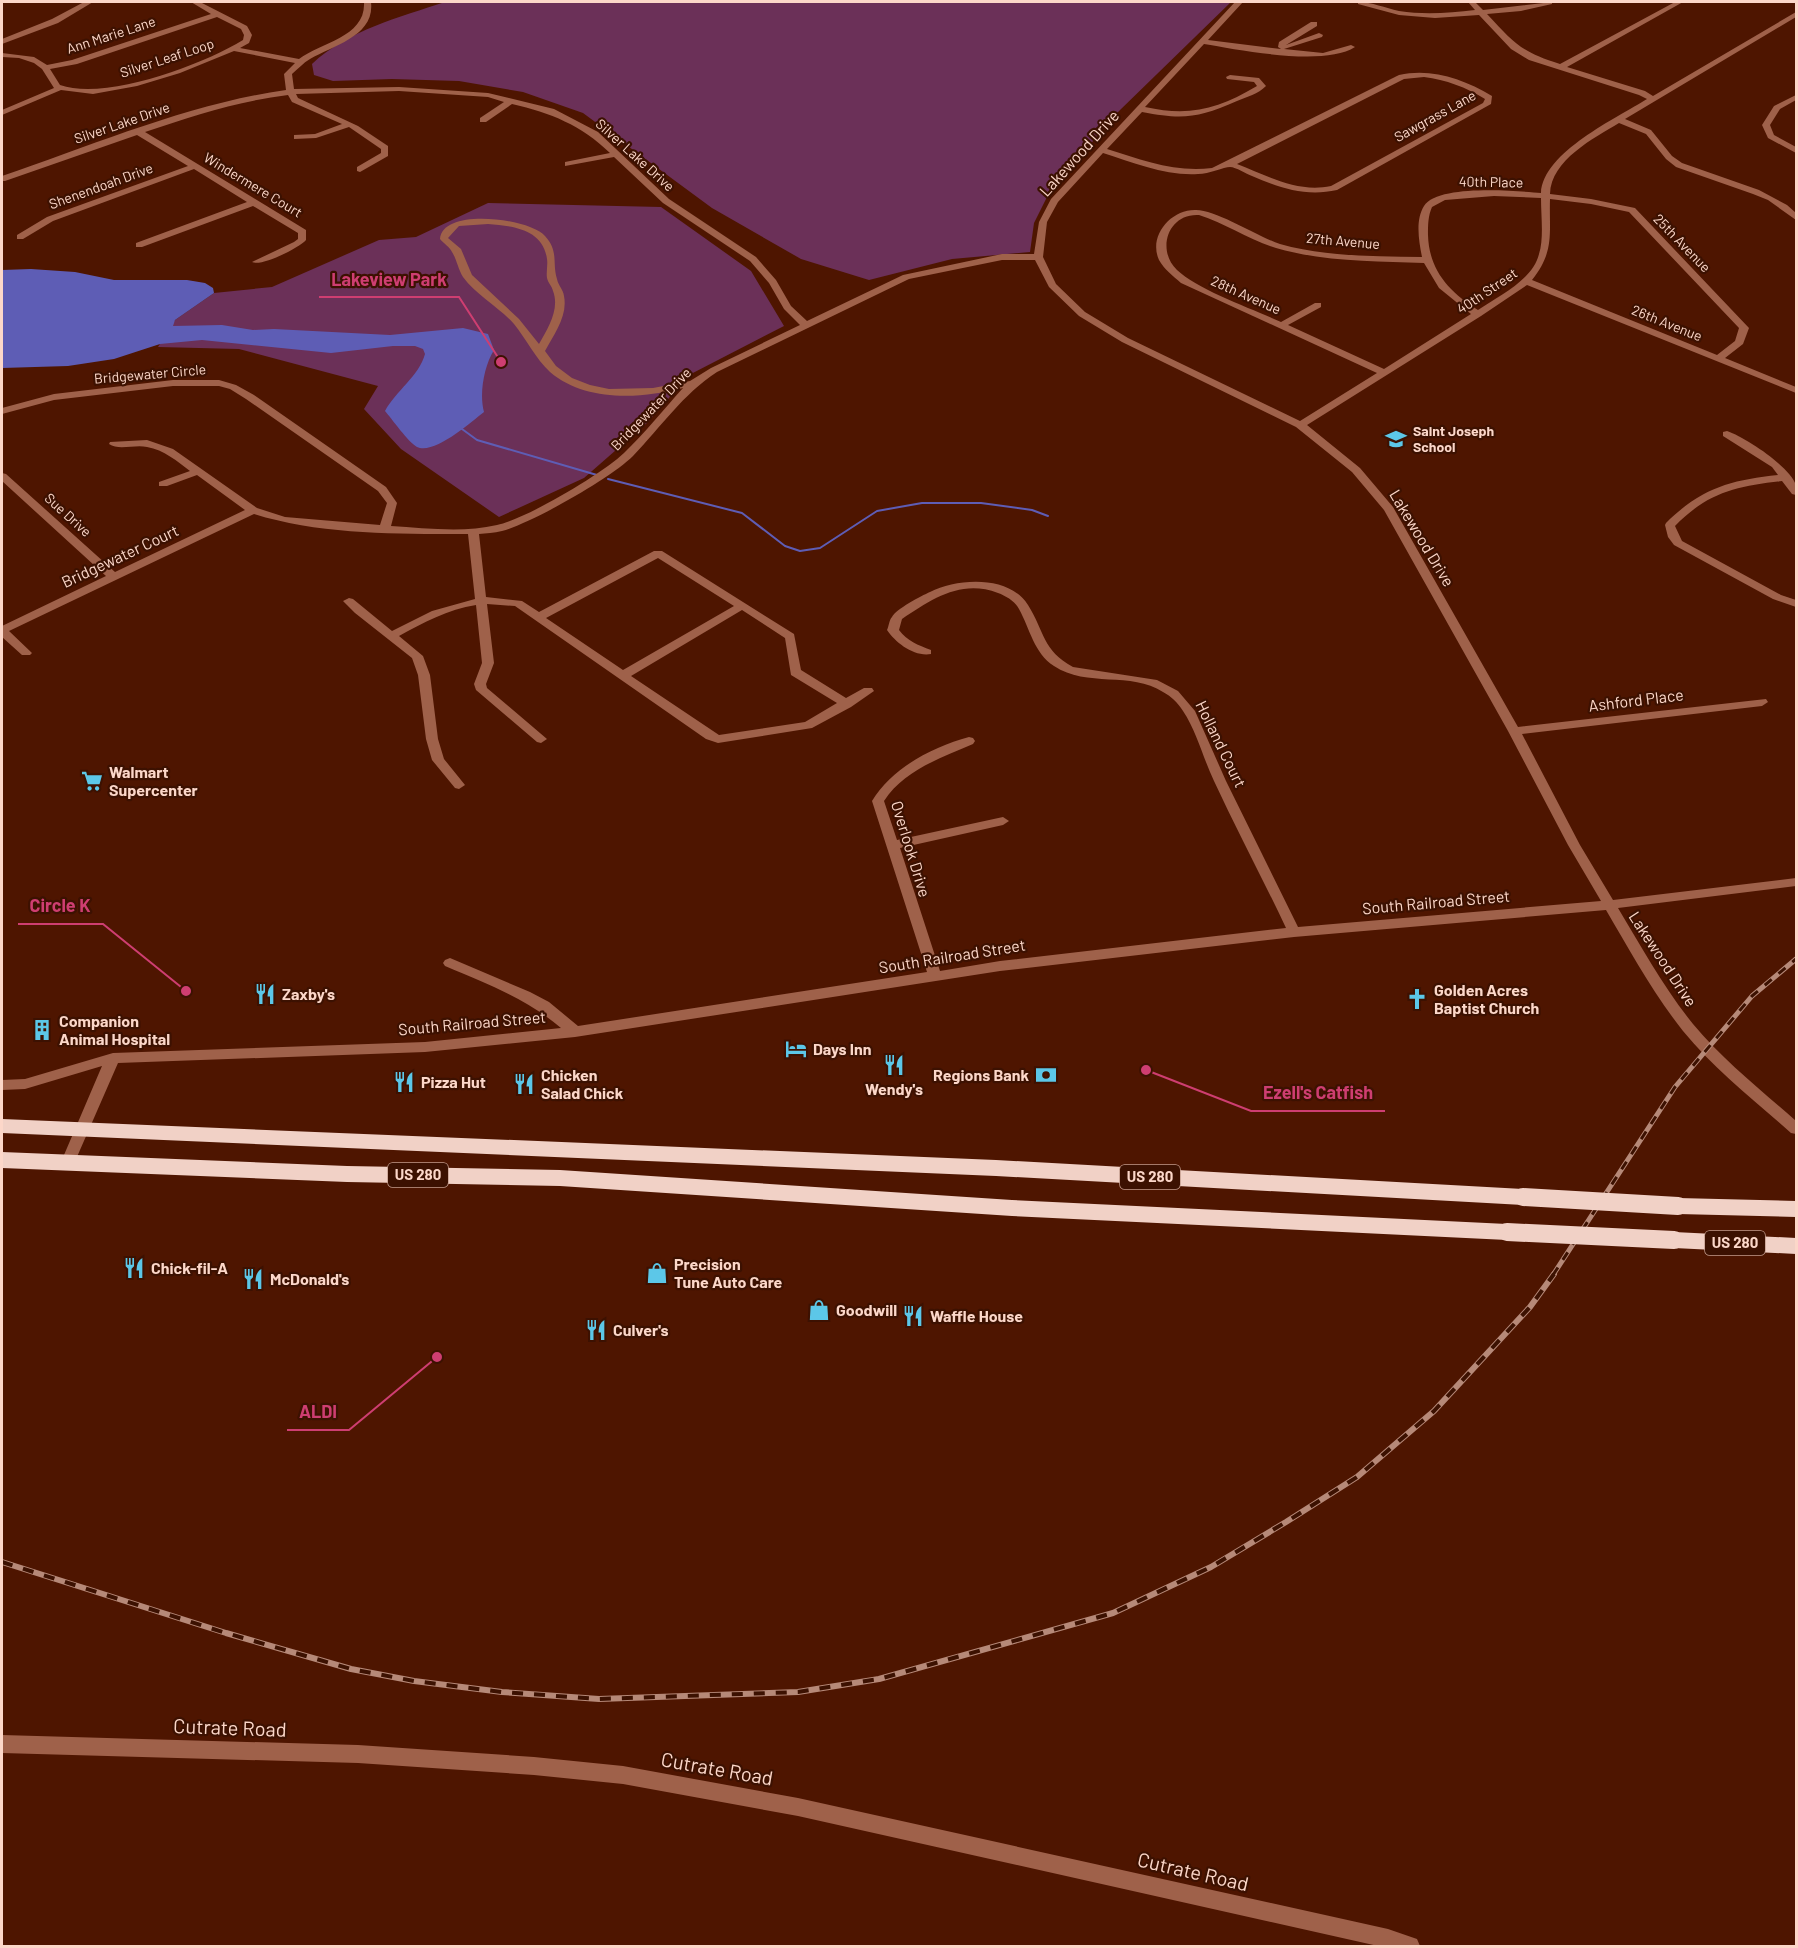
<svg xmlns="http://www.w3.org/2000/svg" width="1798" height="1948" viewBox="0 0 1798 1948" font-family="Barlow,sans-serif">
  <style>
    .green { fill: #6b3058 }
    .water { fill: #5e5db5 }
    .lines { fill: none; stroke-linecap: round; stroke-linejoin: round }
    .stream { stroke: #5e5db5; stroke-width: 2 }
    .minor { fill: #9f614a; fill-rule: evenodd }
    .highway { fill: #f1d1c6; fill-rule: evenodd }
    .rail-far1-casing { stroke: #b68978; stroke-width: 5 }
    .rail-casing { stroke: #b68978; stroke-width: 6 }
    .rail-far1 { stroke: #3c1101; stroke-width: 3; stroke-dasharray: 9; stroke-linecap: butt }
    .rail { stroke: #3c1101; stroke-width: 4; stroke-dasharray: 11; stroke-linecap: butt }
    .highway-bridge { stroke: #f1d1c6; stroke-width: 18 }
    .labels { text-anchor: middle; stroke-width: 4.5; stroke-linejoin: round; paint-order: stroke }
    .far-street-label { font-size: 14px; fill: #fcd7c9; stroke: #3c1101 }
    .far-poi-label { font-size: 14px; font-weight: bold; fill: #fcd7c9; stroke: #3c1101; text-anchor: start }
    .shield { fill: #3c1101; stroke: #c29c8d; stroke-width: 1.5 }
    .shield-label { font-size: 15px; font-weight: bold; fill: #fcd7c9 }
    .street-label { font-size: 16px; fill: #fcd7c9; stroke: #3c1101 }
    .poi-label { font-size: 16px; font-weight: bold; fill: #fcd7c9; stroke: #3c1101; text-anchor: start }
    .near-street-label { font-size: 20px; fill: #fcd7c9; stroke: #3c1101 }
    .leader { fill: none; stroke: #ce3e71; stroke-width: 2 }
    .callout-dot { fill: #ce3e71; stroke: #3c1101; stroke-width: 2 }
    .callout-label { font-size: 18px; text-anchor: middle; font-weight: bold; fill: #ce3e71; stroke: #3c1101; stroke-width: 4.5; stroke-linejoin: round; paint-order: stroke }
  </style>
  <rect width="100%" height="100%" fill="#4e1500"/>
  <g class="green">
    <path d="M445 2H1231L1119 111 1050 191 1034 223 1030 252 952 259 869 280 801 259 712 208 583 113 523 92 459 81 392 79 333 81 314 75 312 64C348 30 400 17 445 2Z"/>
    <polygon points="488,203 661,207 751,271 784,326 689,375 648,422 584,478 499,517 401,449 364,409 378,386 239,349 158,347 175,320 214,293 272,287 379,240 416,237"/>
  </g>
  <path class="water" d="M31 269 75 272 114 280H187L205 283 213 288 214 293 175 320 173 326 222 325 253 330 274 329 390 335 463 328 488 334 494 350C484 366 479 394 484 412 470 423 434 455 417 447 408 442 392 419 385 411 396 391 419 376 425 354L423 349 415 346H393L331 353 202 340 160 344 114 359 68 366 2 368V270Z"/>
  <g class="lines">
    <g class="stream">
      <polyline points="462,429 477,440 597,475"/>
      <polyline points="608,479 742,513 785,546 800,551 820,548 877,511 922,503 981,503 1032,510 1048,516"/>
    </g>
    <g class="minor">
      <polygon points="84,2 93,2 58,23 2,44 2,39 52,19"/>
      <path d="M191 2H200L247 26 252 35 249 43 240 48 299 59C322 42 366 37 364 2H371C375 36 334 45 310 59 303 63 298 69 292 74L294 89 399 87 488 93 554 109 598 132 669 199 756 257 776 280 791 306 807 321 903 275 1002 254H1034L1039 222 1051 199 1235 2H1243L1208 40 1281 49 1278 47 1279 42 1311 22H1317V26L1286 45 1319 33 1323 35 1322 37 1284 49 1323 53 1351 45 1355 47C1324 67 1240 50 1204 44L1145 107C1190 117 1218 109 1257 86L1254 82 1227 79 1226 77 1230 75 1259 78 1266 86C1258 94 1247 97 1237 101 1198 118 1183 120 1142 112L1107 149C1142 160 1176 173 1212 168L1399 75C1432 68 1463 79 1492 96L1491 104 1337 190C1306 197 1280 188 1252 176 1246 174 1236 167 1230 167 1224 167 1209 174 1198 174 1166 176 1134 163 1103 153L1058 202 1047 222 1043 257 1056 284 1085 312 1128 338 1300 421 1377 373 1181 283C1173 276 1164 269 1159 260 1148 236 1171 209 1196 210 1217 210 1256 236 1280 244 1326 257 1375 256 1422 257 1419 242 1415 220 1424 206 1438 184 1517 191 1541 193 1543 152 1617 118 1647 99L1639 95 1529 60 1511 49 1479 15 1435 18 1399 15 1358 4V2C1372 2 1385 8 1399 11 1424 15 1450 13 1475 10L1468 2H1475L1483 10 1552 2V4L1521 11 1487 14C1514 43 1521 52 1560 64L1675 2H1683L1567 67 1645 91 1653 96 1796 12V17L1625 119 1651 130 1672 156 1682 163 1759 190 1787 205 1796 213V220L1768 200 1753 194 1676 167 1666 159 1646 134 1619 123C1594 138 1551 160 1550 194L1591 199 1635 208 1749 328 1743 344 1725 358 1796 387V393L1527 285 1481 316 1307 425 1360 468 1393 507 1518 727 1766 699 1768 702 1762 706 1522 734 1580 845 1613 900 1796 878V886L1618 908C1642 948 1664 988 1693 1024 1723 1060 1761 1090 1796 1121V1134L1791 1133C1754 1100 1714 1069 1683 1031 1653 993 1630 951 1606 910L1294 937 1000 971 575 1037 425 1052 118 1063 73 1166H63L61 1162 102 1066 25 1089 2 1090V1080L25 1079 113 1053 425 1042 561 1028C524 997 489 985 445 966L443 963 445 960 450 958 530 992 549 1002 578 1026 927 972 872 801C892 768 932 747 969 737L973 738 975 741 973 744C941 758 904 770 884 801L897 840 1003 817 1009 821 1003 825 900 848 940 971 1000 961 1286 928C1263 879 1237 831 1214 781 1203 758 1197 732 1183 711 1178 703 1171 696 1163 692 1131 671 1087 688 1054 666 1034 653 1030 629 1019 609 1015 601 1006 596 998 593 961 579 932 599 902 619L899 630C907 641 918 645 931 650V654C914 657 896 643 887 630 889 626 889 620 892 617 896 609 921 596 930 592 958 578 1009 575 1028 605 1045 632 1042 650 1073 667L1157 680 1178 691 1195 711 1226 781 1298 927 1601 901 1568 845 1508 731 1384 510 1352 472 1296 427 1122 342 1079 316 1049 287 1035 260H1002L909 279 717 372C683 394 661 427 633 456 611 478 532 523 502 531 494 533 486 533 479 534L486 597 522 601 539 612 654 551H662L794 634 801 670 846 698 864 688H872L874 691 851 707 812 728 718 743 706 739 515 606 487 604 494 663 486 684 487 688 547 739 541 743 537 742 476 690 474 684 482 663 476 605C448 609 423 623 399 636L423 656 430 675 438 739 444 759 465 785 459 789 455 788 432 760 426 739 418 675 412 658 355 613 343 601 349 598 353 599 392 631 432 611 475 599 468 534C398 534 321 535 254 514L9 631 32 653 30 655H22L2 637V626L106 576 2 481V473L6 474 115 572 245 510 197 475 167 486H159V482L190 471C177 461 164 450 147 447 135 444 119 451 109 444L110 442 147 440 173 449 257 508 285 517 380 525 387 503 378 491 246 399 230 389 219 386H173L54 400 2 414V408L54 394 173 380H219L236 385 254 395 386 487 397 503 391 526C425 528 463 533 497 525 526 519 602 474 624 453 645 433 663 410 683 388 640 399 585 402 550 372 536 359 526 339 514 324 499 307 476 295 463 277 458 269 457 260 452 252 450 247 443 243 440 239 442 207 529 218 545 236 559 251 552 263 557 279 558 285 563 289 564 296 568 316 554 334 545 351L556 366 572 378 590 385 609 389 653 388 690 381 711 368 800 325 784 309 769 283 750 261 663 203 614 157 565 166V162L610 153C581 125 551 113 512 104L486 122H480V118L504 102 488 97 399 91 296 94 298 98 358 126 388 146V156L360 172 357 171V167L381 153V149L349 127 316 138 294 139V135L315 134 342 124 292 102 288 95C239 101 192 116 145 132L306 230V240C299 248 261 267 252 262L294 242 298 239V233L253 206 142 247H136V243L247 202 194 169 53 221 23 239H17V235L47 217 188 166 137 135 5 181H2V176C93 145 191 103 286 90L284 74 295 63 234 51 180 73 137 86 93 94 61 90 2 115V110L54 88 42 69 34 63 19 58 2 57V53L34 57 47 65 72 60 211 14ZM217 17 241 29 244 35 243 40C202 65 106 101 60 85L50 69 77 64ZM1424 77C1446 80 1466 87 1485 99L1483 103 1331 186C1297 193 1268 176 1237 164L1404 79ZM1494 196 1541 198C1541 216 1544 238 1539 254 1533 280 1498 296 1478 310 1449 292 1429 270 1428 235 1428 225 1428 216 1432 207L1445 200ZM1550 199 1591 204 1629 212 1739 328 1735 341 1717 355 1532 280C1555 251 1549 234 1550 199ZM1199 215C1225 223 1249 240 1276 248 1324 262 1374 261 1424 263L1439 288 1471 314 1384 369 1288 325 1321 307V303H1315L1281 322C1253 309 1198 290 1177 270 1156 250 1168 213 1199 215ZM488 224C513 226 543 229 547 259 548 265 546 272 547 278 548 283 552 286 553 291 560 309 548 328 539 344L519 319 472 275 461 249 448 238 459 226ZM658 558 734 606 623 670 546 618ZM742 610 785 638 791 675 837 703 805 722 719 735 631 676Z"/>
      <polygon points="1796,95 1796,100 1780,109 1770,125 1774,135 1796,147 1796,153 1768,138 1762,125 1774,106"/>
      <path d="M1727 431C1747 438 1790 467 1796 485 1797 488 1796 492 1796 495L1792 494 1782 481C1737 486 1708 492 1675 526L1682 541 1781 595 1796 600V607L1773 599 1674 545 1668 537 1665 525 1666 523C1701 488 1731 480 1778 475L1772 467 1723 436V432Z"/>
      <polygon points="2,1735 358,1745 534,1757 623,1766 798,1798 1388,1929 1417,1939 1420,1946 1378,1946 798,1816 623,1784 534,1775 358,1763 2,1753"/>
    </g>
    <g class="highway">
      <polygon points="2,1119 996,1160 1523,1189 1530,1191 1533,1197 1530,1203 1523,1205 996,1176 2,1133"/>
      <polygon points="2,1152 347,1166 560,1170 1012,1200 1507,1224 1514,1226 1517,1232 1514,1238 1507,1240 1012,1216 560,1186 347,1182 2,1168"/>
      <polygon points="1678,1198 1796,1201 1796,1217 1678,1214 1671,1212 1668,1206 1671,1200"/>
      <polygon points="1674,1232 1796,1238 1796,1254 1674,1248 1667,1246 1664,1240 1667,1234"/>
    </g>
    <defs>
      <polyline id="rail-far1" points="1553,1275 1675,1087 1752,996 1796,959"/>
      <polyline id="rail" points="2,1562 226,1633 351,1669 414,1681 502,1692 599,1699 798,1692 879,1679 1113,1613 1211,1567 1286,1522 1357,1477 1434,1411 1530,1307 1554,1274"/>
    </defs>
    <use href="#rail-far1" class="rail-far1-casing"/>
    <use href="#rail" class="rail-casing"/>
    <use href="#rail-far1" class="rail-far1"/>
    <use href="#rail" class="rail"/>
    <g class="highway-bridge">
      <polyline points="1523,1197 1678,1206"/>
      <polyline points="1507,1232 1674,1240"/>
    </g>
  </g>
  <defs>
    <symbol id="school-bare" viewBox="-9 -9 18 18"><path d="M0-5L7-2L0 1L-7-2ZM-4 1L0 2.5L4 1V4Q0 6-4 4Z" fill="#5cc7e8" stroke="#3c1101" stroke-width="2.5" paint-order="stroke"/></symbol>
    <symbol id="supermarket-bare" viewBox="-9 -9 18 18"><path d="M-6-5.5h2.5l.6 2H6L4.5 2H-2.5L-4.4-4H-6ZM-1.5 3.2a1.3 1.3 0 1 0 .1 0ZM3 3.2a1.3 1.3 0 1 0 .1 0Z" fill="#5cc7e8" stroke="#3c1101" stroke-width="2.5" paint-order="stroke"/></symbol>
    <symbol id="restaurant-bare" viewBox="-9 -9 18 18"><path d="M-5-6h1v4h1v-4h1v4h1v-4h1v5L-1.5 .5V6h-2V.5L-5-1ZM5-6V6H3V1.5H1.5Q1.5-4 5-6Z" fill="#5cc7e8" stroke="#3c1101" stroke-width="2.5" paint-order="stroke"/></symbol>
    <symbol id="church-bare" viewBox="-9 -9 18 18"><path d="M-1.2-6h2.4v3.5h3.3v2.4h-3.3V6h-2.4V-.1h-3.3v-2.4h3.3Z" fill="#5cc7e8" stroke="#3c1101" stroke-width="2.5" paint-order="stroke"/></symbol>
    <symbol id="building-bare" viewBox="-9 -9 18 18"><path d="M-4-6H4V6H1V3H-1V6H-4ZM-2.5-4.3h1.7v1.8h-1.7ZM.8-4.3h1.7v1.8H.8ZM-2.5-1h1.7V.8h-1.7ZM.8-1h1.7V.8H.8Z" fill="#5cc7e8" stroke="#3c1101" stroke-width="2.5" paint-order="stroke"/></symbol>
    <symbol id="hotel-bare" viewBox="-9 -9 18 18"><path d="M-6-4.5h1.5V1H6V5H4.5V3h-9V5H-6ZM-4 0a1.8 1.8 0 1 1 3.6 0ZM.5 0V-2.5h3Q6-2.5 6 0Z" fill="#5cc7e8" stroke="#3c1101" stroke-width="2.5" paint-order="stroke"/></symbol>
    <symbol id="bank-bare" viewBox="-9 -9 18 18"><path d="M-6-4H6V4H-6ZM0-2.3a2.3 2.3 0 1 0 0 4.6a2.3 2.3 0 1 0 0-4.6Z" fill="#5cc7e8" stroke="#3c1101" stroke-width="2.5" paint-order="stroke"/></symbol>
    <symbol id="shop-bare" viewBox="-9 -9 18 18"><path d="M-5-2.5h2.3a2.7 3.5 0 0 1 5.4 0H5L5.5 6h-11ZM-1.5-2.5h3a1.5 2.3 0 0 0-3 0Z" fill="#5cc7e8" stroke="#3c1101" stroke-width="2.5" paint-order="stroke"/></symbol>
  </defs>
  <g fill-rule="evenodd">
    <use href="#school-bare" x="1381" y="424" width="30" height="30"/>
    <use href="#supermarket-bare" x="77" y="766" width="30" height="30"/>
    <use href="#restaurant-bare" x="250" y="979" width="30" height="30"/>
    <use href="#church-bare" x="1402" y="984" width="30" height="30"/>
    <use href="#building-bare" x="27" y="1015" width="30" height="30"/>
    <use href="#hotel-bare" x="781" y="1034" width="30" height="30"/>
    <use href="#restaurant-bare" x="879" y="1050" width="30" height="30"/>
    <use href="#bank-bare" x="1031" y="1060" width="30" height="30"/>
    <use href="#restaurant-bare" x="389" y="1067" width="30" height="30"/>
    <use href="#restaurant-bare" x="509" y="1069" width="30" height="30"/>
    <use href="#restaurant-bare" x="119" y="1253" width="30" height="30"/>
    <use href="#shop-bare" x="642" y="1258" width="30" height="30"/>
    <use href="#restaurant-bare" x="238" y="1264" width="30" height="30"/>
    <use href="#shop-bare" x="804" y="1295" width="30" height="30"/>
    <use href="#restaurant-bare" x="898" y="1301" width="30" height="30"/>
    <use href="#restaurant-bare" x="581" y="1315" width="30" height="30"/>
  </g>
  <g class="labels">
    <g class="far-street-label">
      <text transform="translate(111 35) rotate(-18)" y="5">Ann Marie Lane</text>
      <text transform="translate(167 58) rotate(-18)" y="5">Silver Leaf Loop</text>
      <text transform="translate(1435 116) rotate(-29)" y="5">Sawgrass Lane</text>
      <text transform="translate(122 123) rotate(-19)" y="5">Silver Lake Drive</text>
      <text transform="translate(635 155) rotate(42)" y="5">Silver Lake Drive</text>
      <text transform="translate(1491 182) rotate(1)" y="5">40th Place</text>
      <text transform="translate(253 185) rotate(31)" y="5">Windermere Court</text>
      <text transform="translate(101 186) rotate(-20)" y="5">Shenendoah Drive</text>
      <text transform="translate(1343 241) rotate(5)" y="5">27th Avenue</text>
      <text transform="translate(1682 243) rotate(46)" y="5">25th Avenue</text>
      <text transform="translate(1487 291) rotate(-34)" y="5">40th Street</text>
      <text transform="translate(1246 295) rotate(24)" y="5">28th Avenue</text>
      <text transform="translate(1667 323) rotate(22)" y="5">26th Avenue</text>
      <text transform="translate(150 374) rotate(-5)" y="5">Bridgewater Circle</text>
      <text transform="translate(651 409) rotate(-46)" y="5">Bridgewater Drive</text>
      <text transform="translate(68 515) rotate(42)" y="5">Sue Drive</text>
    </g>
    <g class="far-poi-label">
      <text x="1413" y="436">Saint Joseph<tspan x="1413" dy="16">School</tspan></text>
    </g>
    <g class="shield">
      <rect x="388" y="1163" width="60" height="24" rx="4.5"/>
      <rect x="1120" y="1165" width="60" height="24" rx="4.5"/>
      <rect x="1705" y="1231" width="60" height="24" rx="4.5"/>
    </g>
    <g class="shield-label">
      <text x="418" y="1180">US 280</text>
      <text x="1150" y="1182">US 280</text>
      <text x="1735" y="1248">US 280</text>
    </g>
    <g class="street-label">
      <text transform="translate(1079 153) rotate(-48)" y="6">Lakewood Drive</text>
      <text transform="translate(1422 538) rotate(59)" y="6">Lakewood Drive</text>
      <text transform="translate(120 556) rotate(-25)" y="6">Bridgewater Court</text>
      <text transform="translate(1636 700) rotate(-7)" y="6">Ashford Place</text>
      <text transform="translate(1221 744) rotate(64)" y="6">Holland Court</text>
      <text transform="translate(911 849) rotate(73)" y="6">Overlook Drive</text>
      <text transform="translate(1436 902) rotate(-5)" y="6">South Railroad Street</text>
      <text transform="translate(952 956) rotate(-9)" y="6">South Railroad Street</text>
      <text transform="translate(1663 959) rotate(57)" y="6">Lakewood Drive</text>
      <text transform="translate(472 1023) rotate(-5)" y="6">South Railroad Street</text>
    </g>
    <g class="poi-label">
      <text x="109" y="778">Walmart<tspan x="109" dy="18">Supercenter</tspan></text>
      <text x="1434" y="996">Golden Acres<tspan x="1434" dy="18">Baptist Church</tspan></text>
      <text x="282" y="1000">Zaxby's</text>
      <text x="59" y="1027">Companion<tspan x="59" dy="18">Animal Hospital</tspan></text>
      <text x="813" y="1055">Days Inn</text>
      <text x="541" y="1081">Chicken<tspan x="541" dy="18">Salad Chick</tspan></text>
      <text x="1029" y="1081" text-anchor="end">Regions Bank</text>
      <text x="421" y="1088">Pizza Hut</text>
      <text x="894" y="1095" text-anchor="middle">Wendy's</text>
      <text x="674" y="1270">Precision<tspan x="674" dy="18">Tune Auto Care</tspan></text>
      <text x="151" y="1274">Chick-fil-A</text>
      <text x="270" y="1285">McDonald's</text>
      <text x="836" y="1316">Goodwill</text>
      <text x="930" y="1322">Waffle House</text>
      <text x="613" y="1336">Culver's</text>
    </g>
    <g class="near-street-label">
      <text transform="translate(230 1728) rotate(2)" y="7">Cutrate Road</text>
      <text transform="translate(717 1769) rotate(10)" y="7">Cutrate Road</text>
      <text transform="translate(1193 1872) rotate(13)" y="7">Cutrate Road</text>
    </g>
  </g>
  <path class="leader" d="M501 362L459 297H319M186 991L103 924H18M1146 1070L1251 1111H1385M437 1357L349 1430H287"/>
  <g class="callout-dot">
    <circle cx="501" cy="362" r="6"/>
    <circle cx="186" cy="991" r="6"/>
    <circle cx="1146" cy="1070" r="6"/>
    <circle cx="437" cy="1357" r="6"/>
  </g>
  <g class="callout-label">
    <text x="389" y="286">Lakeview Park</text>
    <text x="60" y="912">Circle K</text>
    <text x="1318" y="1099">Ezell's Catfish</text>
    <text x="318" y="1418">ALDI</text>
  </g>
  <rect width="1798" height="1948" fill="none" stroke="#fcd7c9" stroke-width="6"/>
</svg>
